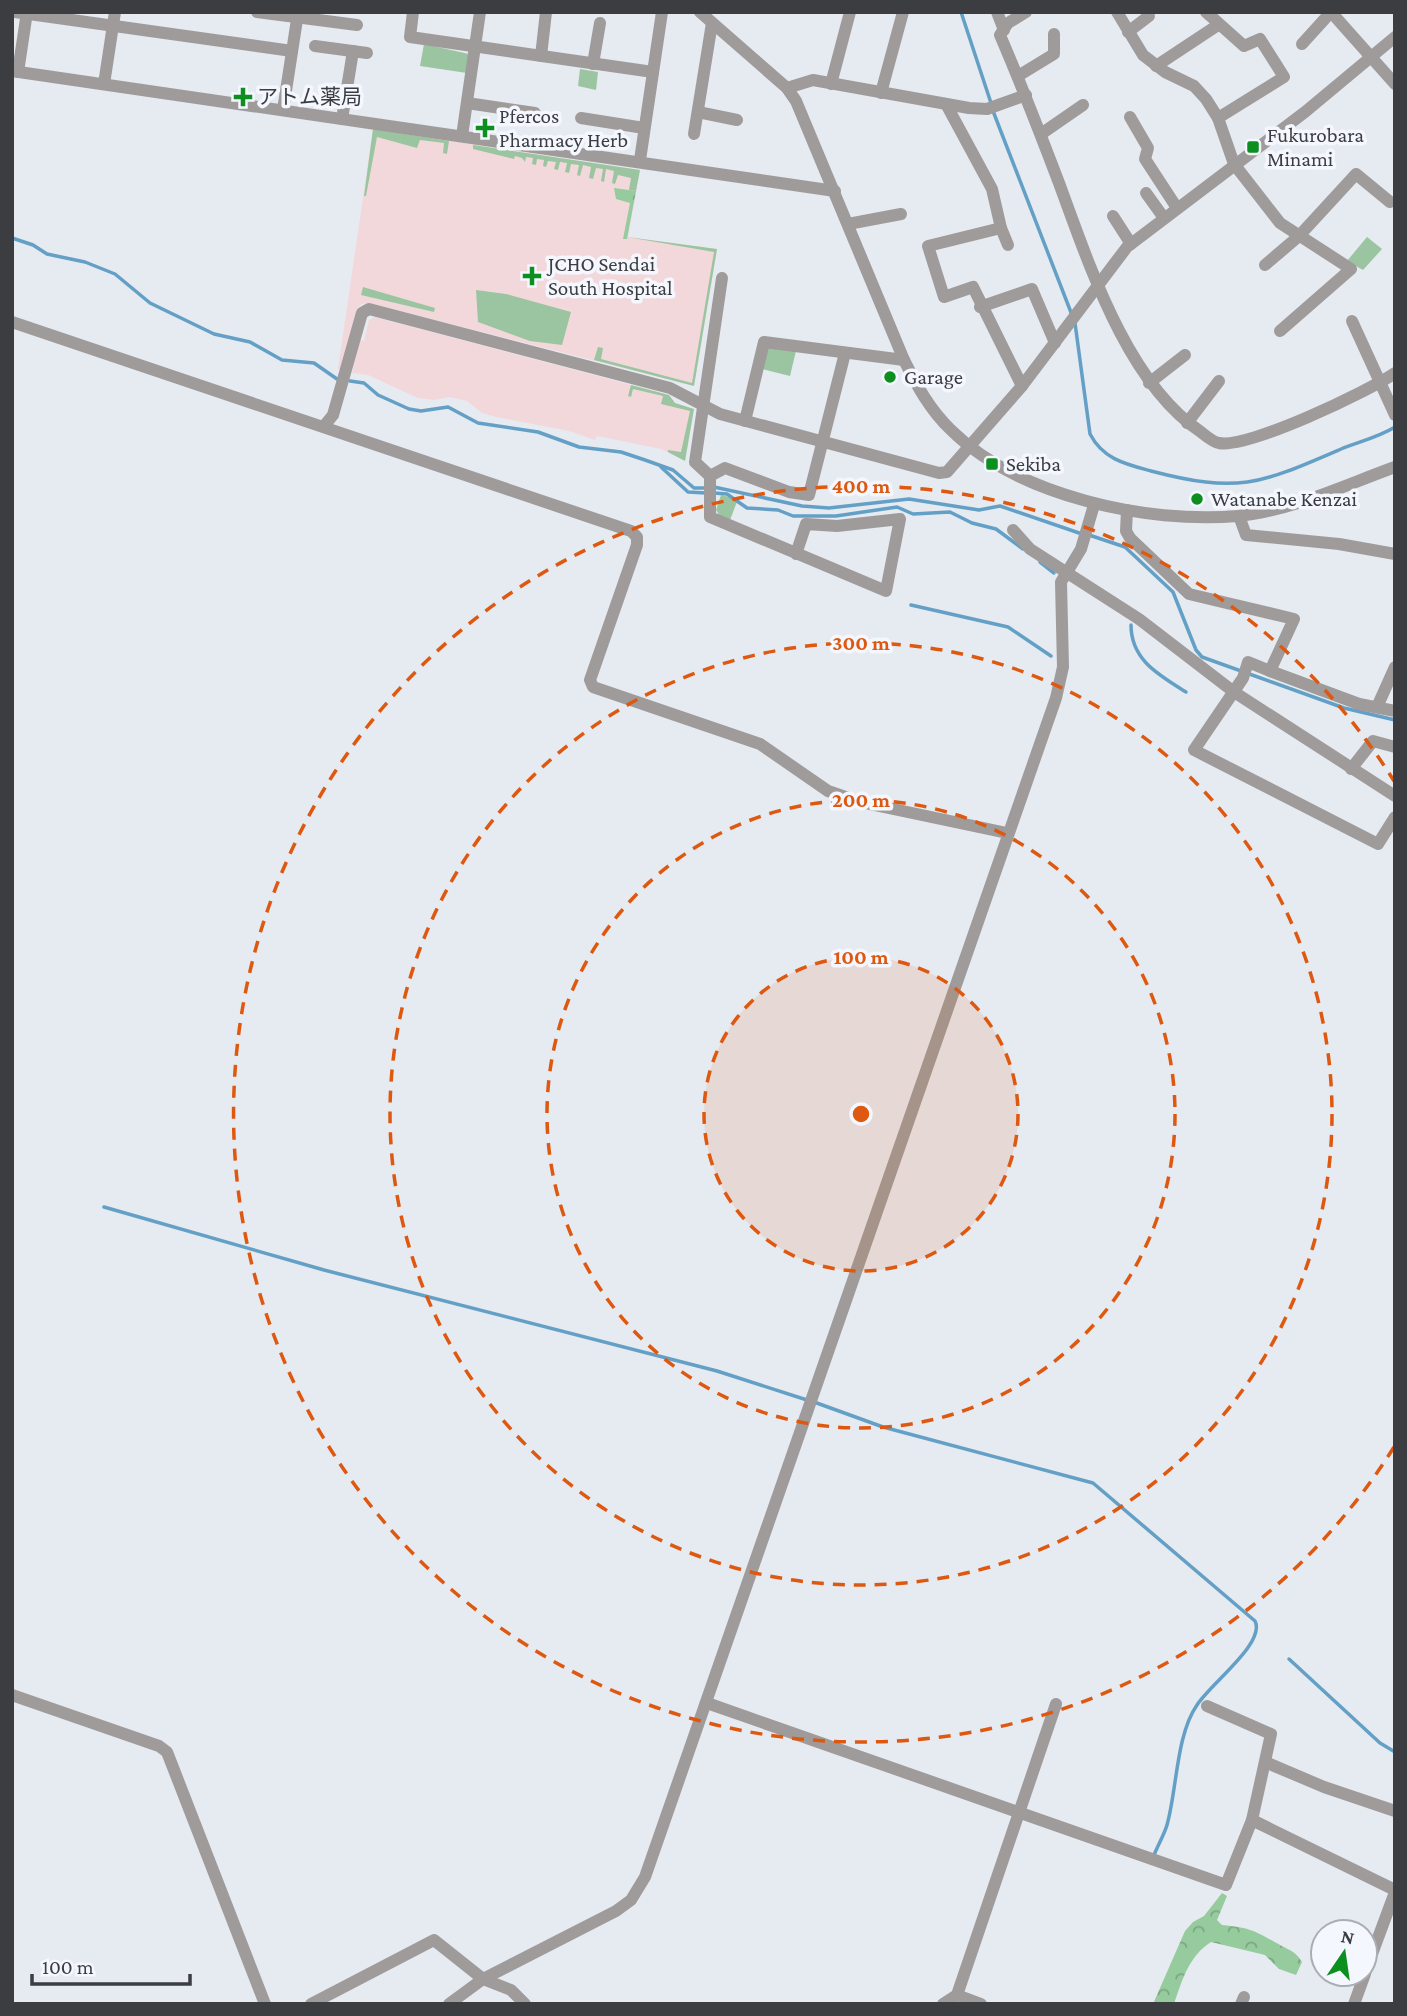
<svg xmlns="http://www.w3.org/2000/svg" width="1407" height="2016" viewBox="0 0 1407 2016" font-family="'Crimson Pro','Noto Sans JP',serif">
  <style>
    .medical { fill: #f3d8db }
    .green { fill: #9bc5a0 }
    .forest { fill: url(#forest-crowns) }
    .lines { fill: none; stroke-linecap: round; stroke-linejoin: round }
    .stream { stroke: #64a0c6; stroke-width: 3.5 }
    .minor { stroke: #9f9b9b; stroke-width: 12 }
    .ring { fill: none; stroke: #df580f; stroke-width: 3.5; stroke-dasharray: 12 9 }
    .poi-dot { fill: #0d8f1f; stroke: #f4f7fe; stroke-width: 2.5 }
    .labels { text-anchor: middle; stroke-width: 7; stroke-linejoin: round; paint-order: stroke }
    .poi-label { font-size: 21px; fill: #3c3d40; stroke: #f4f7fe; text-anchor: start }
    .centre { fill: #df580f; stroke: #f4f7fe; stroke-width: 3.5 }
    .ring-label { font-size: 21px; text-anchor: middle; font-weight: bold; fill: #df580f; stroke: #f4f7fe; stroke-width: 7; stroke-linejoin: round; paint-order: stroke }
  </style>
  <defs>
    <pattern id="forest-crowns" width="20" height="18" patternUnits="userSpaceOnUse" patternTransform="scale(1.75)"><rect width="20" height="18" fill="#96cb9e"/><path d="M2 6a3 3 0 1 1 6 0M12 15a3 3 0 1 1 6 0" fill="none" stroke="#7ca682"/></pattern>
  </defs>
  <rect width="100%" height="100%" fill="#e6eaf1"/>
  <g class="medical">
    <polygon points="373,129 640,170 628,237 717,249 694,386 369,303 362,304 358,308 341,369 338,369"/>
    <polygon points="375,317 669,395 675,403 694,409 685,461 661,449 597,436 595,440 569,431 496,417 482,413 467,401 450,397 434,400 418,398 368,375 352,373 360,340 364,341 369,320"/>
  </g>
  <g class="green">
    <polygon points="424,44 469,54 467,73 420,66"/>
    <polygon points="580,69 598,72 596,90 578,86"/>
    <polygon points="373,129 449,141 447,154 443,153 444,143 420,140 417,148 377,137 366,196 364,196"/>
    <polygon points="473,145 640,170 636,191 629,190 631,178 618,175 615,184 612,183 614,171 606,169 604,182 601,181 603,169 596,168 593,179 589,178 591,167 583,165 580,176 577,175 579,165 571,164 569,173 565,172 567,163 560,162 558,170 554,169 556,162 548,161 546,167 543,166 544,160 537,159 536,165 532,164 533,158 526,157 525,162 522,158 515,156 514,159 473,149"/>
    <polygon points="627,237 717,249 694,386 594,360 598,347 603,348 601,359 692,383 714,252"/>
    <polygon points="1367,237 1382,249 1363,270 1347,261"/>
    <polygon points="363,287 435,308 434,312 361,295"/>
    <polygon points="476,290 506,294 571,312 562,345 530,341 478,322"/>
    <polygon points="772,346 796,351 790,376 762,369 766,349"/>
    <polygon points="631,385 669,395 675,403 694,409 685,461 668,452 668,450 681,452 690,411 661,404 663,396 633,389 631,397 628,396"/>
    <polygon points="721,495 738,499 730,520 720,516 716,510"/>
  </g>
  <g class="forest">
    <polygon points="614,188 636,191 627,239 623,239 630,203 616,199"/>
    <path d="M1222 1893 1227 1896 1217 1920 1222 1925C1252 1928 1255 1931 1280 1945 1291 1951 1295 1951 1302 1962L1296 1975 1279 1969 1265 1955 1211 1942C1189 1956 1182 1980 1174 2004H1153L1185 1931 1193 1922 1204 1916Z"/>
  </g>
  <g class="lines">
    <g class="stream">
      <polyline points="961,12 991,103"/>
      <polyline points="993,111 1072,315"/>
      <polyline points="12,238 33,245 47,254 85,262 115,274 150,303 214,334 250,342 282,360 314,363 337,379"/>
      <path d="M1075 323 1090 434C1103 459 1125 464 1151 471 1239 494 1260 484 1341 449 1358 442 1379 437 1395 427"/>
      <polyline points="350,381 364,383 378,395 409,409 421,411 448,407 478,423 538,432 579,447 621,452 645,460 673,470 694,488 706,488"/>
      <polyline points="661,467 688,492 706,493"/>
      <polyline points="714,487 802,506 829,508 909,499 979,510 1000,506 1082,534"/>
      <polyline points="714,493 727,494 747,508 778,510 793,516 836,516 897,507 913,514 950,512 972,523 996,529 1023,549"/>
      <polyline points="1089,535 1125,547 1173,592 1196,650 1202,657 1344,708 1395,720"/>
      <polyline points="1040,562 1054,573"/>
      <polyline points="911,605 1008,627 1051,656"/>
      <path d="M1131 625C1131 660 1159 675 1186 692"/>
      <polyline points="104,1207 324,1270 717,1371 807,1400"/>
      <path d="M814 1402 883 1427 1093 1483 1255 1621C1266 1643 1210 1684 1197 1705 1176 1735 1177 1790 1167 1825 1164 1835 1158 1845 1154 1855"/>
      <polyline points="1289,1659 1380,1743 1395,1752"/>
    </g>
    <g class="minor">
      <polyline points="15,12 292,51"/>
      <polyline points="257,12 357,25"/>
      <polyline points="413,12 410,37 653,72"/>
      <path d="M700 12 787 88 796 101 904 360C917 386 930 410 951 430 1018 496 1147 524 1238 516 1291 511 1345 485 1395 467"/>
      <polyline points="997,12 1004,30"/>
      <path d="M1026 12 1008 23 1000 35C1021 84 1040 133 1059 183 1089 264 1127 383 1201 432 1206 436 1213 442 1219 443 1248 449 1369 391 1395 373"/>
      <polyline points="1117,12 1143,55 1165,72 1194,86 1206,99 1218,118 1234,164 1280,223 1351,269 1280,331"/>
      <polyline points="1206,12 1244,46 1260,39 1284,77 1218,118"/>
      <polyline points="1128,32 1149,16"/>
      <polyline points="1302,44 1331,12 1395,84"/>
      <polyline points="315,46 367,53"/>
      <polyline points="541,56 546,12"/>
      <polyline points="593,64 600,23"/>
      <polyline points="1156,66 1218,25"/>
      <polyline points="12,71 835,191"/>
      <polyline points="18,72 27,12"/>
      <polyline points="1018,76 1054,54 1054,34"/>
      <polyline points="104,84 115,12"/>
      <polyline points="831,84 850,12"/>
      <polyline points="787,88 813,80 969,108 987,109 1026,95"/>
      <polyline points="881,93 903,12"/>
      <polyline points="467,103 535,113"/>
      <polyline points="946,104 992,189 1001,228 928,246 944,297 973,287 1022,386"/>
      <polyline points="283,110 298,13"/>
      <polyline points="698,112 737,120"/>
      <polyline points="1130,117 1148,148 1145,159 1177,208"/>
      <polyline points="581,118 644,128"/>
      <polyline points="342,119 353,51"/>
      <polyline points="694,134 712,23"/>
      <polyline points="1041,134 1083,105"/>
      <polyline points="462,136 480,12"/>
      <polyline points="640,160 662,12"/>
      <polyline points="1146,193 1164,218"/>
      <polyline points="1113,216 1131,244"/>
      <polyline points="848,224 901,214"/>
      <polyline points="1001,228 1008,245"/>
      <polyline points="1265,265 1299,236 1356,174 1390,202"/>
      <polyline points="722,278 695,462 710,476 710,517 886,591 900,519 837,526 806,524 796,554"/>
      <polyline points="980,307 1032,289 1055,343"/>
      <polyline points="1352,321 1395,415"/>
      <polyline points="12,322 631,531 637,537 637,545 590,680 593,687 760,744 828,791 860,802 1007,833"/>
      <polyline points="1149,383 1185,355"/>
      <polyline points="745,421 764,342 904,360"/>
      <polyline points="1187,423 1219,381"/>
      <polyline points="324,426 333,415 362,313 369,309 670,388 720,414 939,473 947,472 1022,386 1127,247 1305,112 1395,37"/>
      <polyline points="710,476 725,468 789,492 809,495 845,353"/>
      <polyline points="1127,510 1126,531 1130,538 1189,594 1294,619 1270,671 1248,662 1243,678 1194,750 1378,844 1395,817"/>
      <polyline points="1239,516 1246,535 1339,544 1395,554"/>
      <polyline points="1013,530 1030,549 1139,619 1234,692 1395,796"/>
      <polyline points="1270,671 1359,704 1395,711"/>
      <polyline points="1377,707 1395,667"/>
      <polyline points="1351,769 1373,741 1395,747"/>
      <polyline points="12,1695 159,1746 167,1752 265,2004"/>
      <polyline points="707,1703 1226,1885 1252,1820 1395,1890"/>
      <polyline points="1207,1706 1271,1734 1252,1820"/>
      <polyline points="1265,1762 1324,1787 1395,1811"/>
      <polyline points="1365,1973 1395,1892"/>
      <polyline points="957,1995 981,2004"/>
      <polyline points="311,2004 434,1940 483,1979 511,1990 525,2004"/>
      <polyline points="449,2004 483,1979 616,1911 631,1900 645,1877 1056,698 1063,667 1061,582 1081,549 1094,505"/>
      <polyline points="943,2004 957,1995 1056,1704"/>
      <polyline points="1241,2004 1244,1997"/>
      <polyline points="1354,2004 1365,1974"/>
    </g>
  </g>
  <circle cx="861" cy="1114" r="157" fill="#df580f" fill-opacity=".12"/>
  <g class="ring">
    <circle cx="861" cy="1114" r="157"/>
    <circle cx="861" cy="1114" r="314"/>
    <circle cx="861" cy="1114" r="471"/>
    <path d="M1394 1447A628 628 0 1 1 1394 781"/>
  </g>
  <g class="poi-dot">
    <path d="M239.5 86.5h7v7h7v7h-7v7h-7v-7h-7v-7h7z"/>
    <path d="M481.5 117.5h7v7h7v7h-7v7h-7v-7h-7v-7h7z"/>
    <rect x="1246" y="140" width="14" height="14" rx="3.5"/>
    <path d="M528.5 265.5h7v7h7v7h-7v7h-7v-7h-7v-7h7z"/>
    <circle cx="890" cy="377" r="7"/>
    <rect x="985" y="457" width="14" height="14" rx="3.5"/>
    <circle cx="1197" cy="499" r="7"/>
  </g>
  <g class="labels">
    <g class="poi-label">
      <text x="257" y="104">アトム薬局</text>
      <text x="499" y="123">Pfercos<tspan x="499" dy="24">Pharmacy Herb</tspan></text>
      <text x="1267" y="142">Fukurobara<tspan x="1267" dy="24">Minami</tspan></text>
      <text x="548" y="271">JCHO Sendai<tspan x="548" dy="24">South Hospital</tspan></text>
      <text x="904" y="384">Garage</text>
      <text x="1006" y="471">Sekiba</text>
      <text x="1211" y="506">Watanabe Kenzai</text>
    </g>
  </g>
  <circle cx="861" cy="1114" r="10" class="centre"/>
  <g class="ring-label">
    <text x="861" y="493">400 m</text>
    <text x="861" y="650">300 m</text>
    <text x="861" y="807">200 m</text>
    <text x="861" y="964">100 m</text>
  </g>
  <rect width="1407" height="2016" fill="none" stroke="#3c3d40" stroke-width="28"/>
  <g transform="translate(1344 1953) rotate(13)"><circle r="33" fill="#f4f7fe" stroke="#aaadb2" stroke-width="2"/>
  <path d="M0-5L12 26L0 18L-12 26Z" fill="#0d8f1f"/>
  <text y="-10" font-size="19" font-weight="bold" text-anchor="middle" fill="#3c3d40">N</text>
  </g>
  <path d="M32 1974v10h158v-10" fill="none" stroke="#3c3d40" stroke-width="3.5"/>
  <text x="42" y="1974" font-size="21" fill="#3c3d40" stroke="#f4f7fe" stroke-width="5" paint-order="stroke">100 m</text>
</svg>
